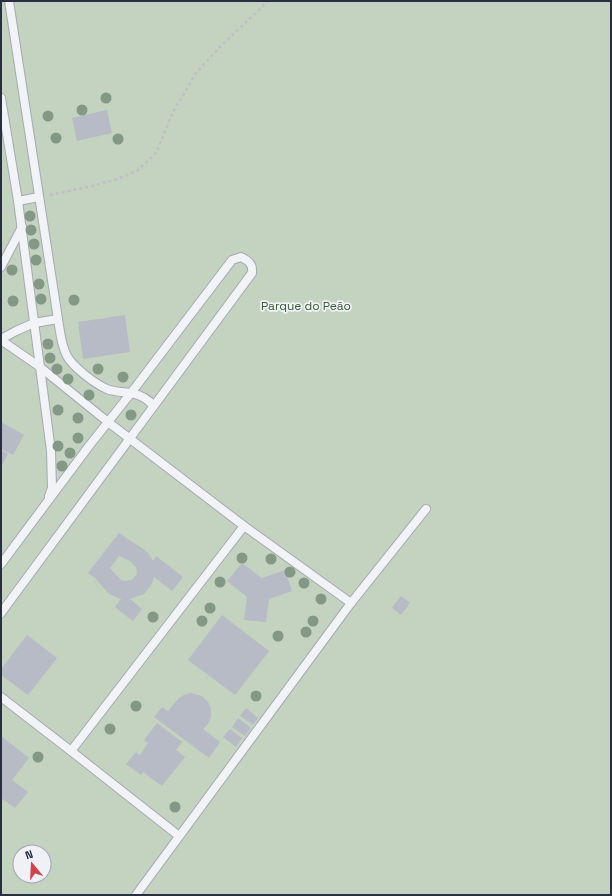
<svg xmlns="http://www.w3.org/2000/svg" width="612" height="896" viewBox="0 0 612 896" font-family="'Space Grotesk',sans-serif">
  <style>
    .green { fill: #c4d2c0; fill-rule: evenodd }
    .building { fill: #b6bbc5; fill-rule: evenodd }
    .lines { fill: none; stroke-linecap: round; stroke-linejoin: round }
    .lane-casing { stroke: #a4a9b3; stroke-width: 10 }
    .path { stroke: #bdc0c7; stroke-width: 2.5; stroke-dasharray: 3 3; stroke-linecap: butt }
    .lane { stroke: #f2f3f7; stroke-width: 8 }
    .tree { fill: #849886 }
    .labels { text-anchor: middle; stroke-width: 3.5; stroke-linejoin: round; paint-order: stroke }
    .park-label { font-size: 12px; fill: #3a5c35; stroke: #eff1f6 }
  </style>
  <rect width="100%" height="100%" fill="#dfe2e9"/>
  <path class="green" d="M1 1H611V895H1ZM20 852H44V876H20Z"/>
  <g class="building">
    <polygon points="107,110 112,133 77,141 72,118"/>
    <polygon points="125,315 130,352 83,359 78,322"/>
    <polygon points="1,422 24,435 13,455 1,449"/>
    <polygon points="1,450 8,454 1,467"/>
    <path d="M119 533 143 549 148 553 153 561 156 556 183 577 172 591 154 577 151 585 144 594 130 599 142 609 133 621 115 607 121 599 109 594 95 578 88 573ZM119 556 130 561 136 567 137 574 132 580 125 581 121 580 110 568Z"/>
    <polygon points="242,563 262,578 285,570 292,591 269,599 266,622 244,620 247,597 227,581"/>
    <polygon points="401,596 410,603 401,615 392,608"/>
    <polygon points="222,615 269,651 235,695 188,660"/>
    <polygon points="27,635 57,658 28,695 1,675 1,669"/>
    <polygon points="191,693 202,696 208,702 211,709 211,717 208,724 203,729 220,742 209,758 154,717 162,707 168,711 179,698 184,695"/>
    <polygon points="246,708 258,718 253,725 240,716"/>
    <polygon points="238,718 251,728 245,736 232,727"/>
    <polygon points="157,723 182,742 176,750 185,757 162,786 143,772 141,775 126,764 136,752 140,755 148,743 144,740"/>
    <polygon points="230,729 242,738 236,747 223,737"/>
    <polygon points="1,736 29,758 12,780 28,792 15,808 1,798"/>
  </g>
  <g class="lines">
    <defs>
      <g id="lane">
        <polyline points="1,98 18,201 40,367 108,422 244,526 351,603 136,895"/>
        <polyline points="18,201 39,197"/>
        <polyline points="1,267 22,227"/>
        <polyline points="1,339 16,331 34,323 58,319"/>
        <polyline points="1,340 40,367 51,451 52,488 49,496"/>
        <path d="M1 564 89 446 131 393C141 395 148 398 153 406"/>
        <polyline points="351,603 426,509"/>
        <path d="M1 613 252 273C253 264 249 261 241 257L232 260 131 393C124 392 114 392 107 389 95 384 73 367 67 356 61 345 60 331 58 319L9 1"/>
        <polyline points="1,697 71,751 179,836"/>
        <polyline points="71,751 244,526"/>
      </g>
    </defs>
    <use href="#lane" class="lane-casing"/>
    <polyline class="path" points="50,195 92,186 117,179 137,171 149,160 157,151 173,112 196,73 220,47 268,1"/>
    <use href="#lane" class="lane"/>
  </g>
  <g class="tree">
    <circle cx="106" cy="98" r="5.5"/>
    <circle cx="82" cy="110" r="5.5"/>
    <circle cx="48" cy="116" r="5.5"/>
    <circle cx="56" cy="138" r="5.5"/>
    <circle cx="118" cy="139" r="5.5"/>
    <circle cx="30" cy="216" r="5.5"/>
    <circle cx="31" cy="230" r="5.5"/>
    <circle cx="34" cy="244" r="5.5"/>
    <circle cx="36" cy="260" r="5.5"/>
    <circle cx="12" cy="270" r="5.5"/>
    <circle cx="39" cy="284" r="5.5"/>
    <circle cx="41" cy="299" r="5.5"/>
    <circle cx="74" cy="300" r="5.5"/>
    <circle cx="13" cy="301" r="5.5"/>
    <circle cx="48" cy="344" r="5.5"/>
    <circle cx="50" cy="358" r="5.5"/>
    <circle cx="57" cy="369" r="5.5"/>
    <circle cx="98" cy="369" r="5.5"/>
    <circle cx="123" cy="377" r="5.5"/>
    <circle cx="68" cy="379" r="5.5"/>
    <circle cx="89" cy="395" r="5.5"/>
    <circle cx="58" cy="410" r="5.5"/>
    <circle cx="131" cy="415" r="5.5"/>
    <circle cx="78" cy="418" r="5.5"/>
    <circle cx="78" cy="438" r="5.5"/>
    <circle cx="58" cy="446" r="5.5"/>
    <circle cx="70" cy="453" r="5.5"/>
    <circle cx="62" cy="466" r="5.5"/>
    <circle cx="242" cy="558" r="5.5"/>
    <circle cx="271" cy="559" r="5.5"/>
    <circle cx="290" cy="572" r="5.5"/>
    <circle cx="220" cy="582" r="5.5"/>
    <circle cx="304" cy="583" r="5.5"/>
    <circle cx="321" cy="599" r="5.5"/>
    <circle cx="210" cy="608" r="5.5"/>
    <circle cx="153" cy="617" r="5.5"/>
    <circle cx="202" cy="621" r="5.5"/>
    <circle cx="313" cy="621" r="5.5"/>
    <circle cx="306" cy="632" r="5.5"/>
    <circle cx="278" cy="636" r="5.5"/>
    <circle cx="256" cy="696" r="5.5"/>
    <circle cx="136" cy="706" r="5.5"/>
    <circle cx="110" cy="729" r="5.5"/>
    <circle cx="38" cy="757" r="5.5"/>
    <circle cx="175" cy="807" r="5.5"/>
  </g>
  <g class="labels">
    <g class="park-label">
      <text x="306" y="310">Parque do Peão</text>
    </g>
  </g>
  <rect width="612" height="896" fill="none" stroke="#282f40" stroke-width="4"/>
  <g transform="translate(32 864) rotate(342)"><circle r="19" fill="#eff1f6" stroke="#9fa3ad"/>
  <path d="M0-3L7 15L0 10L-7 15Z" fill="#cf434e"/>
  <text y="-6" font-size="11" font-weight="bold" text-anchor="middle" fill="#282f40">N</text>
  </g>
</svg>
